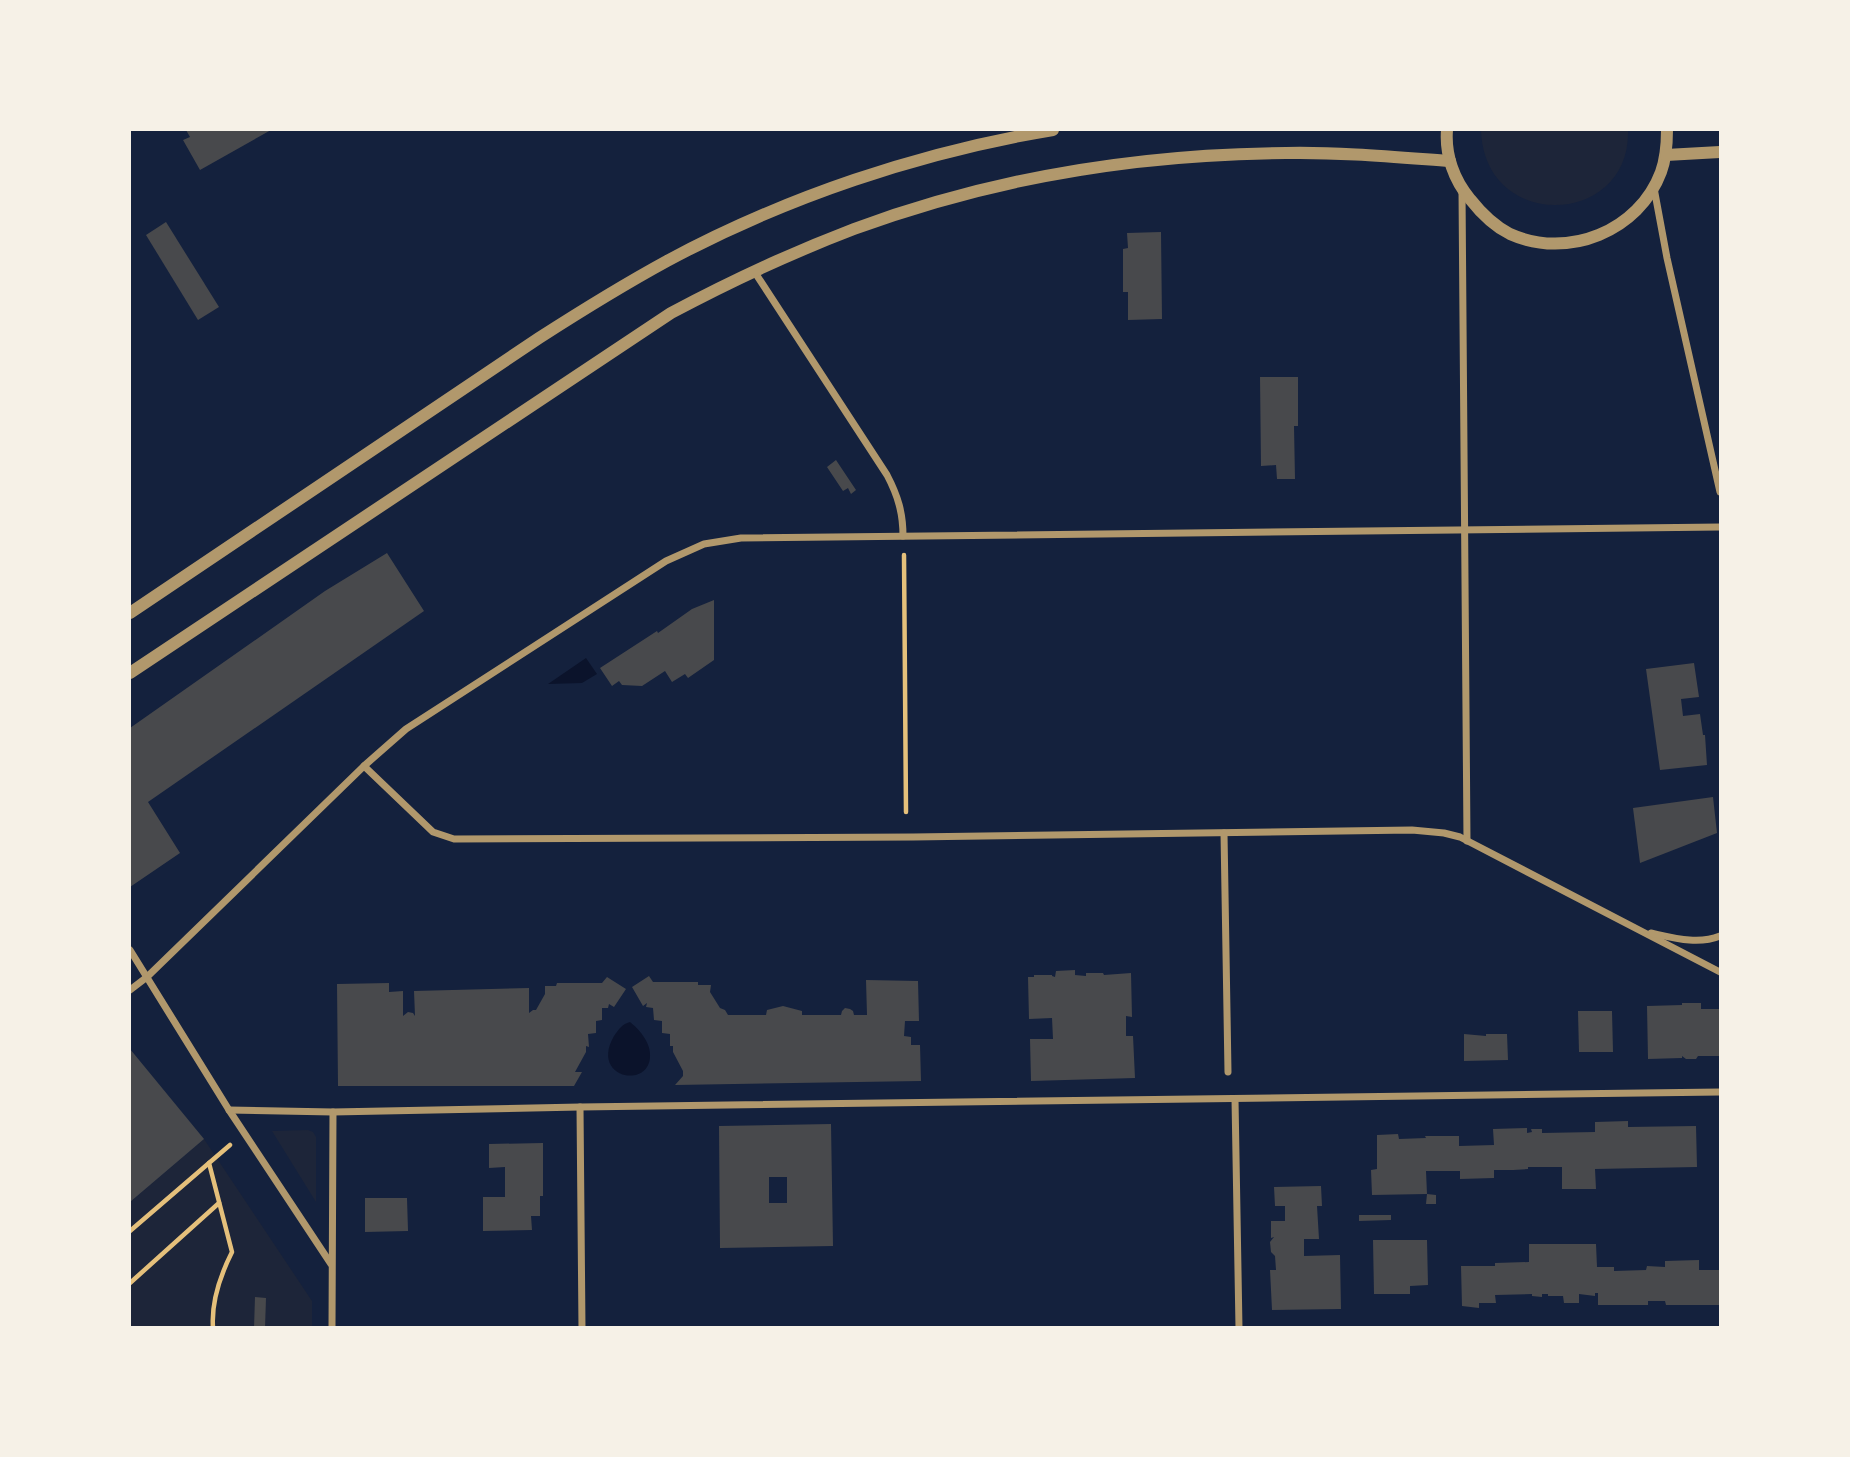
<svg xmlns="http://www.w3.org/2000/svg" width="1850" height="1457" viewBox="0 0 1850 1457" font-family="'IBM Plex Sans',sans-serif">
  <style>
    .green { fill: #1d2539 }
    .water { fill: #0b132b }
    .building { fill: #48494c; fill-rule: evenodd }
    .lines { fill: none; stroke-linecap: round; stroke-linejoin: round }
    .path { stroke: #e5c07b; stroke-width: 4.5 }
    .minor { stroke: #b1986c; stroke-width: 7 }
    .tertiary { stroke: #b1986c; stroke-width: 12 }
  </style>
  <rect width="100%" height="100%" fill="#14213d"/>
  <g class="green">
    <path d="M1481 130H1628C1631 227 1484 233 1481 130Z"/>
    <polygon points="308,1130 313,1132 316,1137 316,1202 272,1131"/>
    <polygon points="204,1139 312,1301 312,1327 130,1327 130,1202"/>
  </g>
  <g class="water">
    <polygon points="586,658 597,674 582,683 548,684"/>
    <path d="M630 1022C639 1029 650 1042 650 1054 652 1090 589 1079 614 1036 619 1029 622 1024 630 1022Z"/>
  </g>
  <g class="building">
    <polygon points="186,130 271,130 200,170 183,140 190,137"/>
    <polygon points="166,222 219,307 198,320 146,235"/>
    <polygon points="1161,232 1162,319 1128,320 1128,292 1123,292 1123,249 1128,248 1127,233"/>
    <polygon points="1260,377 1298,377 1298,426 1294,426 1295,479 1277,479 1276,465 1261,466"/>
    <polygon points="836,460 856,490 851,494 848,488 843,491 827,467"/>
    <polygon points="387,553 424,611 148,802 180,853 130,887 130,728 325,591"/>
    <polygon points="714,600 714,660 688,678 685,674 672,682 665,671 642,686 622,685 619,681 612,686 600,668 657,631 658,633 692,609"/>
    <polygon points="1694,663 1699,697 1681,699 1683,716 1700,714 1703,735 1705,735 1707,765 1660,770 1646,669"/>
    <polygon points="1713,797 1717,833 1640,863 1633,808"/>
    <polygon points="1075,970 1075,975 1086,976 1086,973 1103,973 1104,975 1131,973 1132,1017 1126,1016 1126,1036 1133,1036 1135,1078 1031,1081 1030,1039 1053,1039 1052,1018 1029,1019 1028,977 1034,977 1034,975 1052,975 1052,976 1055,977 1056,971"/>
    <polygon points="649,976 653,982 698,982 698,985 711,985 710,992 720,1008 725,1010 728,1015 766,1015 767,1010 783,1006 802,1011 802,1015 841,1015 842,1011 845,1008 850,1009 853,1011 854,1015 867,1015 866,980 918,981 919,1021 905,1021 904,1036 911,1037 911,1045 920,1045 921,1081 675,1085 683,1076 683,1071 673,1052 673,1046 670,1046 670,1034 662,1033 662,1021 654,1020 653,1008 646,1007 647,1003 643,1006 632,987"/>
    <polygon points="607,977 626,989 614,1007 609,1004 608,1008 602,1008 602,1020 596,1021 596,1033 588,1034 589,1047 586,1046 586,1052 575,1072 582,1072 574,1086 338,1086 337,984 389,983 389,992 403,991 403,1016 408,1012 413,1013 415,1016 414,991 529,988 529,1013 533,1010 536,1010 545,994 545,986 556,986 557,983 602,983"/>
    <polygon points="1682,1003 1701,1003 1701,1009 1720,1009 1720,1056 1698,1056 1696,1059 1686,1059 1682,1056 1682,1058 1648,1059 1647,1006 1682,1005"/>
    <polygon points="1578,1011 1612,1011 1613,1052 1579,1052"/>
    <polygon points="1464,1034 1486,1036 1486,1034 1507,1034 1508,1060 1464,1061"/>
    <polygon points="130,1049 204,1139 130,1202"/>
    <polygon points="1628,1121 1628,1127 1696,1126 1697,1167 1595,1169 1596,1189 1562,1189 1562,1167 1528,1167 1528,1169 1513,1170 1494,1170 1494,1178 1460,1179 1460,1171 1426,1171 1427,1194 1372,1195 1371,1170 1377,1169 1377,1135 1398,1134 1399,1139 1426,1138 1425,1136 1459,1136 1459,1146 1494,1145 1493,1129 1527,1128 1527,1133 1532,1132 1531,1129 1542,1129 1542,1133 1595,1132 1595,1122"/>
    <path d="M831 1124 833 1246 720 1248 719 1126ZM769 1177H787V1203H769Z"/>
    <polygon points="543,1143 543,1196 540,1196 540,1216 531,1216 532,1230 483,1231 483,1197 505,1197 505,1167 489,1168 489,1144"/>
    <polygon points="1321,1186 1322,1206 1317,1206 1319,1239 1304,1239 1304,1256 1340,1255 1341,1309 1272,1310 1270,1270 1276,1270 1275,1256 1271,1252 1270,1242 1274,1237 1271,1238 1271,1221 1285,1221 1285,1206 1275,1206 1274,1187"/>
    <polygon points="1427,1194 1436,1195 1436,1204 1426,1204"/>
    <polygon points="365,1198 407,1198 408,1231 365,1232"/>
    <polygon points="1359,1215 1391,1215 1391,1220 1359,1221"/>
    <polygon points="1373,1240 1427,1240 1428,1285 1410,1286 1410,1294 1374,1294"/>
    <polygon points="1529,1244 1596,1244 1597,1267 1614,1267 1614,1271 1646,1270 1647,1266 1665,1267 1665,1261 1699,1260 1699,1270 1720,1270 1720,1305 1666,1305 1665,1301 1648,1301 1648,1305 1598,1305 1598,1293 1595,1293 1595,1296 1579,1294 1579,1303 1564,1303 1563,1296 1548,1296 1548,1294 1542,1294 1542,1297 1532,1296 1532,1294 1495,1295 1496,1303 1479,1303 1479,1308 1462,1306 1461,1266 1495,1266 1495,1263 1529,1262"/>
    <polygon points="255,1297 266,1298 265,1328 254,1328"/>
  </g>
  <g class="lines">
    <g class="path">
      <polyline points="904,555 906,812"/>
      <polyline points="130,1231 209,1163"/>
      <polyline points="130,1283 219,1203"/>
      <path d="M213 1328C211 1301 220 1276 232 1252L209 1163 230 1145"/>
    </g>
    <g class="minor">
      <polyline points="1654,188 1667,258 1720,492"/>
      <polyline points="1462,190 1467,841"/>
      <path d="M754 271 887 475C898 496 903 513 903 536"/>
      <polyline points="364,766 433,832 454,839 913,837 1412,830 1444,833 1460,837 1720,972"/>
      <polyline points="1224,833 1228,1072"/>
      <path d="M1651 933C1674 938 1698 945 1720 936"/>
      <polyline points="130,950 229,1110 331,1264"/>
      <polyline points="130,990 147,977 364,766 406,729 666,561 704,544 741,538 1720,527"/>
      <polyline points="1235,1099 1239,1328"/>
      <polyline points="580,1107 582,1328"/>
      <polyline points="229,1110 333,1112 580,1107 1720,1092"/>
      <polyline points="332,1328 333,1112"/>
    </g>
    <g class="tertiary">
      <path d="M1447 130C1445 155 1454 180 1470 199 1481 213 1494 226 1510 234 1568 260 1639 231 1661 172 1666 158 1667 144 1667 130"/>
      <polyline points="1666,155 1720,152"/>
      <path d="M130 613 539 338C581 311 623 285 667 261 786 197 920 152 1053 130"/>
      <path d="M130 673 671 313C731 281 791 253 854 229 992 178 1139 154 1286 153 1340 152 1395 157 1450 161"/>
    </g>
  </g>
  <rect width="1850" height="1457" fill="none" stroke="#f6f1e7" stroke-width="262"/>
</svg>
